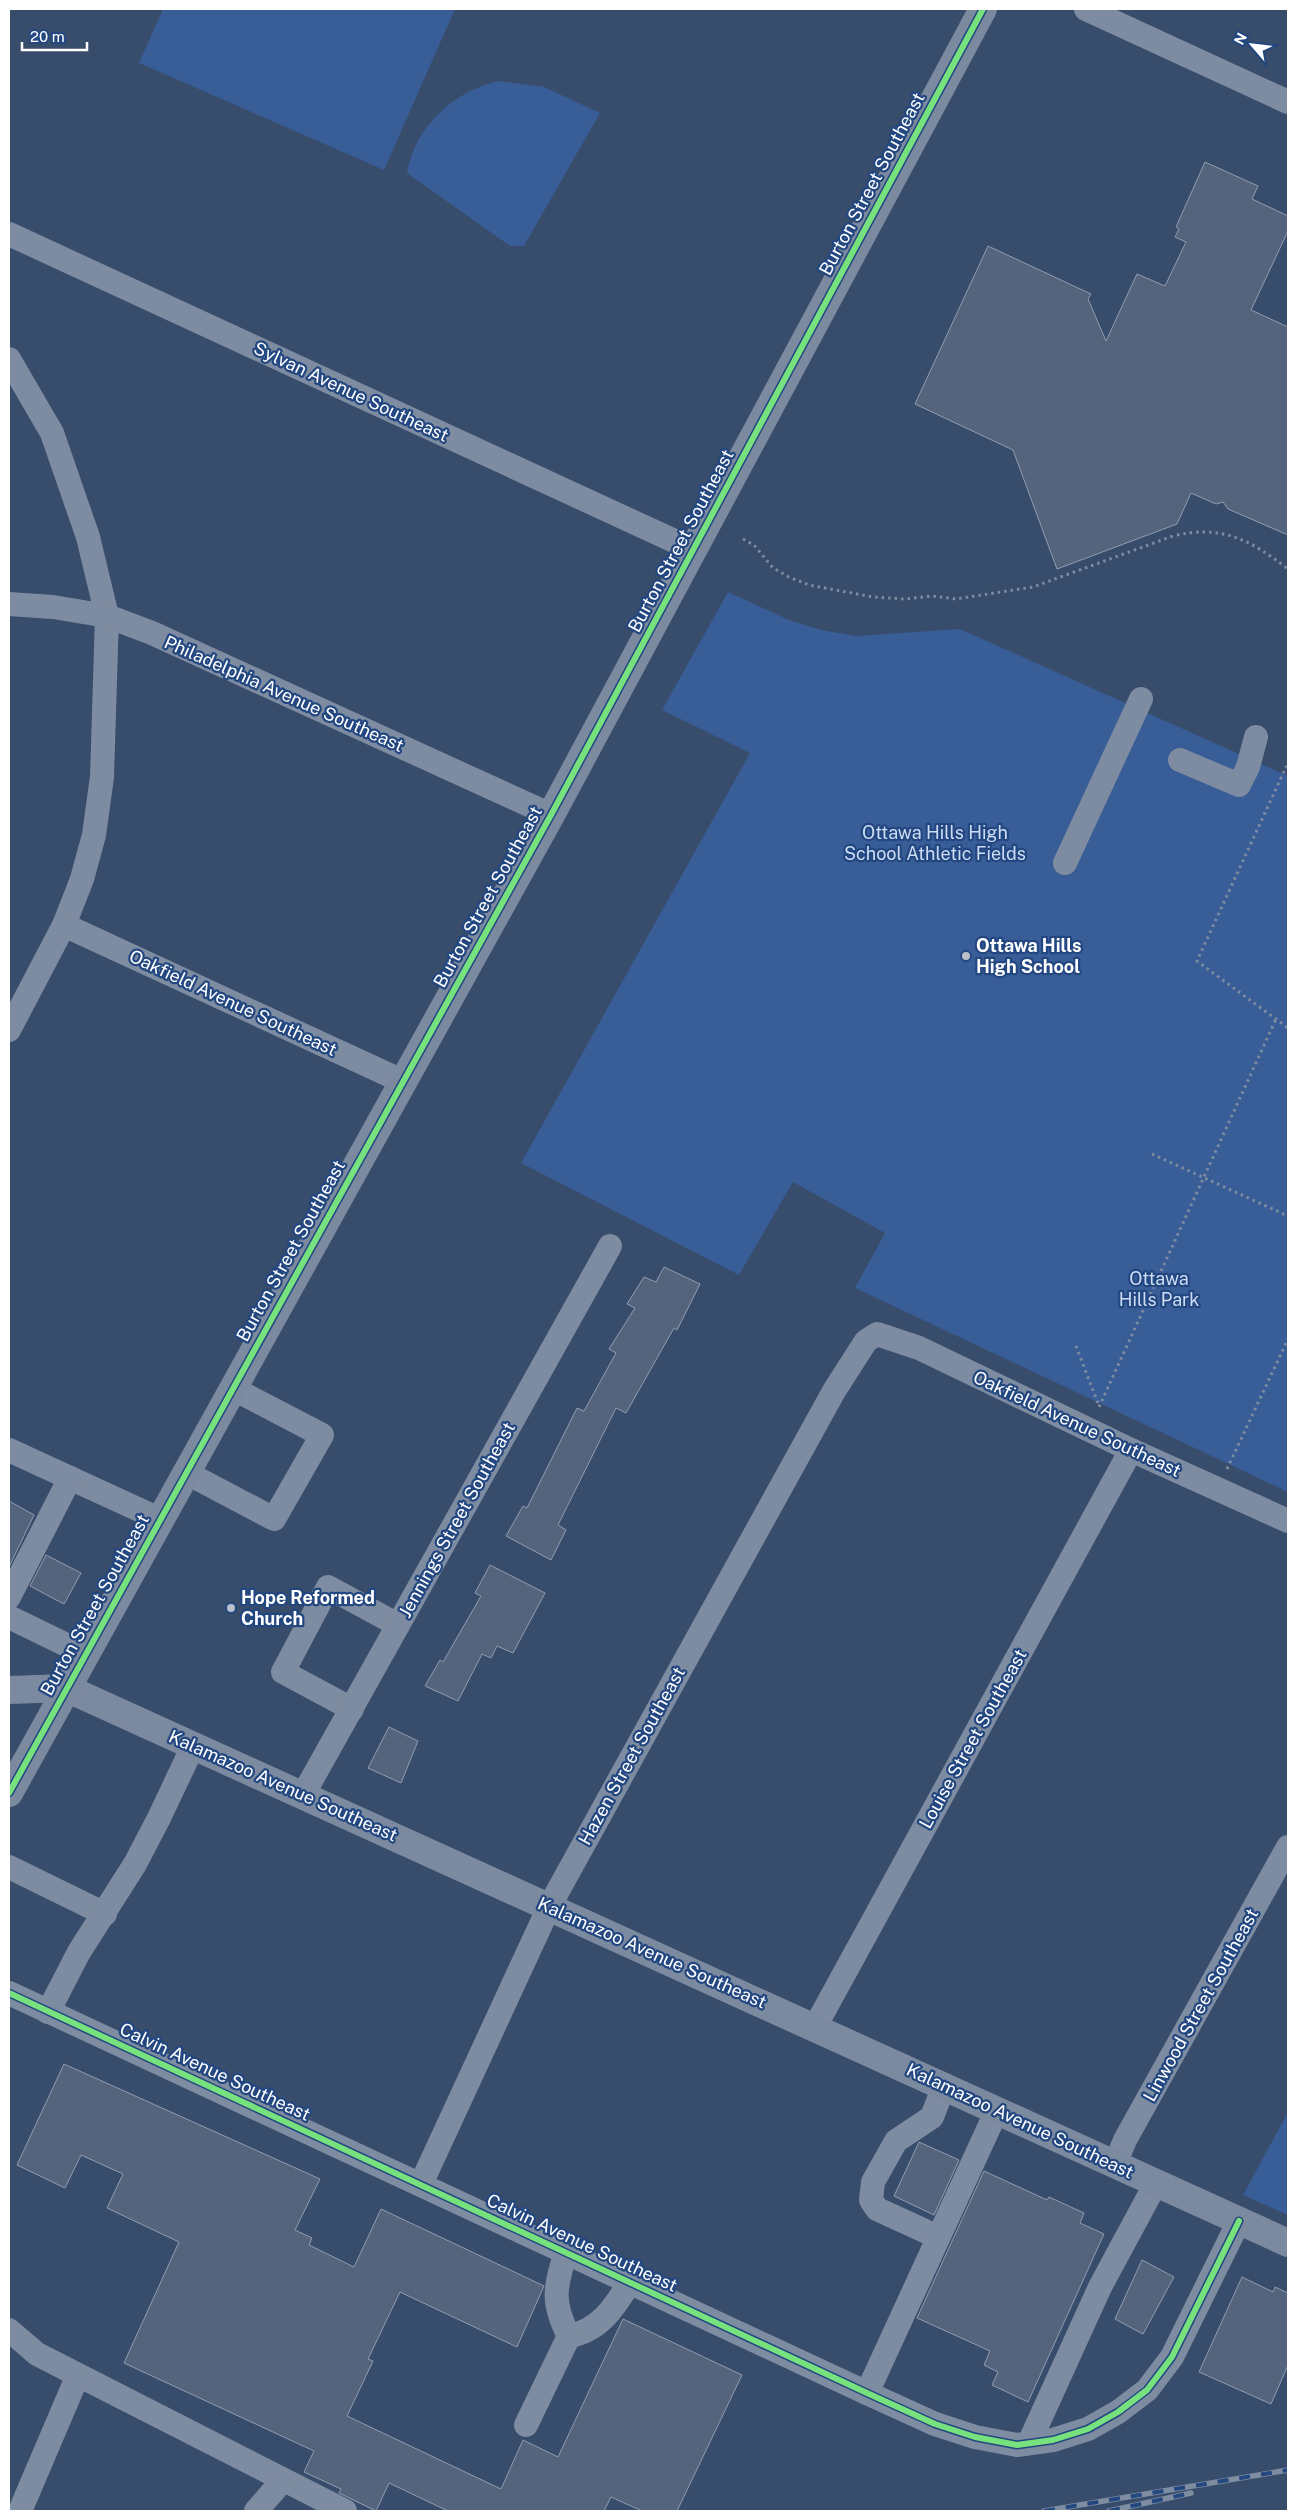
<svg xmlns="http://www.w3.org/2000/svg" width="1297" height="2520" viewBox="0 0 1297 2520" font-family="'Public Sans',sans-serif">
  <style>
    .green { fill: #385d97 }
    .building { fill: #54647d; stroke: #919db0 }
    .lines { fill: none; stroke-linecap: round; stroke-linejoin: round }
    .path { stroke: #7e8ca1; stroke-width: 3; stroke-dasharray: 2.5 4; stroke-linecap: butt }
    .minor { stroke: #7e8ca1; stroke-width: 24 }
    .major { stroke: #7c8aa0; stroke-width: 28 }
    .rail-casing { stroke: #7f8da1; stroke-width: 5.5 }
    .rail { stroke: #234780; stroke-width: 4; stroke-dasharray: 11; stroke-linecap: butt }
    .cycleway-casing { stroke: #234780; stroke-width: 9 }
    .cycleway { stroke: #77e17e; stroke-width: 6 }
    .poi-dot { fill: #b9c0cb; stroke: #234780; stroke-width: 2 }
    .labels { text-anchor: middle; stroke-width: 4.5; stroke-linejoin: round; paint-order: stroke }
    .street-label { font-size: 18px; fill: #fff; stroke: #234780 }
    .park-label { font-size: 18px; fill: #cdddf5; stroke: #234780 }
    .poi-label { font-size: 18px; font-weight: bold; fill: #fff; stroke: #234780; text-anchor: start }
  </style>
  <rect width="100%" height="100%" fill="#384c6b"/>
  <g class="green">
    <polygon points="163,9 455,9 384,170 139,63"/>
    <path d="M499 81 544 87 600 113 524 246H510L407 173C414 127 455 90 499 81Z"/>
    <polygon points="728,592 789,620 821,630 856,636 960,629 1288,776 1288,1492 855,1288 885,1233 793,1182 739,1275 521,1163 750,753 662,710"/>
    <polygon points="1288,2112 1288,2215 1243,2195"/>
  </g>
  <g class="building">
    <polygon points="1205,162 1258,186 1252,199 1288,216 1288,231 1251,310 1288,327 1288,535 1228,509 1223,502 1216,504 1191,493 1177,524 1057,569 1013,450 915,404 988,246 1091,294 1088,299 1106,341 1137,274 1165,286 1186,242 1175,237 1179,229 1176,227"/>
    <polygon points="664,1267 700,1284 677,1330 674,1328 626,1413 616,1408 558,1525 566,1530 551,1560 506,1536 523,1506 527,1508 577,1408 584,1411 616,1353 609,1349 635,1308 627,1304 644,1277 656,1282"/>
    <polygon points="9,1501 34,1515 9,1567"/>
    <polygon points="46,1555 81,1573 64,1604 30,1586"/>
    <polygon points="490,1565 545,1593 513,1653 497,1646 491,1658 482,1654 458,1701 425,1686 440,1660 443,1662 481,1596 475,1593"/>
    <polygon points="389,1727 418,1741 401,1783 368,1768"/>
    <polygon points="64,2064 320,2179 295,2230 312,2238 309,2245 354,2267 381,2209 544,2286 517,2347 400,2292 368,2359 373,2361 347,2416 501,2489 523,2440 558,2457 623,2319 742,2375 677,2511 642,2511 611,2497 604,2511 448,2511 389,2483 376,2511 339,2493 341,2489 304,2472 314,2451 124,2363 179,2242 107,2208 123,2174 81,2155 65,2188 17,2165"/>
    <polygon points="919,2142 959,2160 934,2215 894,2196"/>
    <polygon points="984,2171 1047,2200 1049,2197 1084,2213 1080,2223 1104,2234 1028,2402 992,2385 998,2372 984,2365 990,2351 917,2318"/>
    <polygon points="1142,2260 1174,2277 1143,2334 1115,2319"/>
    <polygon points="1242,2277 1273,2292 1275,2287 1288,2293 1288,2365 1271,2404 1199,2372"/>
  </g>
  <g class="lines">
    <g class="path">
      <path d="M743 539 754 545 773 568 789 577 809 585 873 597 905 599 932 596 956 599 1033 587 1173 536C1222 524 1250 540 1288 569"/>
      <polyline points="1288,767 1286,767 1197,961 1288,1028"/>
      <polyline points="1152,1154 1288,1216"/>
      <polyline points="1076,1346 1099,1406"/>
      <polyline points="1099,1407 1276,1019"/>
      <polyline points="1227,1469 1288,1339"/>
    </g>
    <g class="minor">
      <polyline points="1086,9 1288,102"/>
      <polyline points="9,234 694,550"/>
      <polyline points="9,359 52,433 88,537 107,616 102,777 94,835 82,879 64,925 9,1030"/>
      <polyline points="9,604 53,607 107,616 152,633 551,815"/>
      <polyline points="1180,760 1239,785 1248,767 1256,737"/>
      <polyline points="1065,863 1141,699"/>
      <polyline points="64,925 402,1081"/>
      <polyline points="9,1450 159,1519"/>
      <polyline points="185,1472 274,1519 322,1435 232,1388"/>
      <polyline points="9,1597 70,1478"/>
      <polyline points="9,1617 85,1654"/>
      <polyline points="352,1709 283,1672 328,1587 398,1625"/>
      <polyline points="303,1795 610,1246"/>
      <polyline points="9,1867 105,1914"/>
      <polyline points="9,1993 867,2393 935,2424 975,2437 1017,2445 1053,2440 1088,2429 1118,2412 1147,2390 1172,2357 1239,2221"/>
      <polyline points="48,2012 79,1952 135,1864 159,1818 193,1746"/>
      <polyline points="815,2027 1131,1450"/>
      <polyline points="1115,2164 1125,2140 1288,1847"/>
      <polyline points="421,2184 549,1907 834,1391 866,1341 877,1334 919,1348 1131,1450 1288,1521"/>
      <polyline points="938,2237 877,2209 871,2200 873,2182 896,2141 932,2117 944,2086"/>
      <path d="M566 2252C555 2287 551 2302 569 2336 600 2331 615 2306 630 2282"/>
      <polyline points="9,2330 37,2354 345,2511"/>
      <polyline points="867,2393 997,2110"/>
      <polyline points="526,2425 569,2336"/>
      <polyline points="1029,2443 1100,2287 1156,2183"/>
      <polyline points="20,2511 78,2375"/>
      <polyline points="256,2511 283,2480"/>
    </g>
    <g class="major">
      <polyline points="9,1690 66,1688 1288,2243"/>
      <polyline points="9,1793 551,815 983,9"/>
    </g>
    <defs>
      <g id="rail">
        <polyline points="1044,2511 1288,2470"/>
        <polyline points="1109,2511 1191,2493"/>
      </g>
    </defs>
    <use href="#rail" class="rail-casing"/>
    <use href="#rail" class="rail"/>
    <defs>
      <g id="cycleway">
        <polyline points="9,1793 551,815 983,9"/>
        <polyline points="9,1993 867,2393 935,2424 975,2437 1017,2445 1053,2440 1088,2429 1118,2412 1147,2390 1172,2357 1239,2221"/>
      </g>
    </defs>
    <use href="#cycleway" class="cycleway-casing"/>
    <use href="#cycleway" class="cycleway"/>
  </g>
  <g class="poi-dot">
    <circle cx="966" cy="956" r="5"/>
    <circle cx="231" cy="1608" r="5"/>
  </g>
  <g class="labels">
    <g class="street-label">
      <text transform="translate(872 184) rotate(-62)" y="6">Burton Street Southeast</text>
      <text transform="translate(351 392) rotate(25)" y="6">Sylvan Avenue Southeast</text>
      <text transform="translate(681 541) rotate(-62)" y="6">Burton Street Southeast</text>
      <text transform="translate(284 694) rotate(24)" y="6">Philadelphia Avenue Southeast</text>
      <text transform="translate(488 897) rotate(-61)" y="6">Burton Street Southeast</text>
      <text transform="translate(233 1003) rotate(25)" y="6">Oakfield Avenue Southeast</text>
      <text transform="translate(291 1251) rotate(-61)" y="6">Burton Street Southeast</text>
      <text transform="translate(1077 1424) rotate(25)" y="6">Oakfield Avenue Southeast</text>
      <text transform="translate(457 1520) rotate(-61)" y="6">Jennings Street Southeast</text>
      <text transform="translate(95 1605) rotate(-61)" y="6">Burton Street Southeast</text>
      <text transform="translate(973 1739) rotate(-61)" y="6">Louise Street Southeast</text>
      <text transform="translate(632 1756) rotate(-61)" y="6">Hazen Street Southeast</text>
      <text transform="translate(283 1786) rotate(24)" y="6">Kalamazoo Avenue Southeast</text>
      <text transform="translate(652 1953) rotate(24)" y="6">Kalamazoo Avenue Southeast</text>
      <text transform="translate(1201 2005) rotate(-61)" y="6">Linwood Street Southeast</text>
      <text transform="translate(215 2072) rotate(25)" y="6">Calvin Avenue Southeast</text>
      <text transform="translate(1020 2121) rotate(25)" y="6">Kalamazoo Avenue Southeast</text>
      <text transform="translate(582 2243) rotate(25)" y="6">Calvin Avenue Southeast</text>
    </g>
    <g class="park-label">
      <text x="935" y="839">Ottawa Hills High<tspan x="935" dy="21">School Athletic Fields</tspan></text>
      <text x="1159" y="1285">Ottawa<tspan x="1159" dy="21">Hills Park</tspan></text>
    </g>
    <g class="poi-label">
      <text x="976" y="952">Ottawa Hills<tspan x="976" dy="21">High School</tspan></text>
      <text x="241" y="1604">Hope Reformed<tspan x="241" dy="21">Church</tspan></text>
    </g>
  </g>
  <rect width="1297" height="2520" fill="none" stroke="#ffffff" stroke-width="20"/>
  <g transform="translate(1252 45) rotate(298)" stroke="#234780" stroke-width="4" paint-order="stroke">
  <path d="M0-4L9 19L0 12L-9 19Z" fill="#ffffff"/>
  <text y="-8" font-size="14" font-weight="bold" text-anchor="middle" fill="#ffffff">N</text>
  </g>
  <path d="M22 42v8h65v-8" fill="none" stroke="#ffffff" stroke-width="2.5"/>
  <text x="30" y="42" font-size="15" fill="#ffffff" stroke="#234780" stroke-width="4" paint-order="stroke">20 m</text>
</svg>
